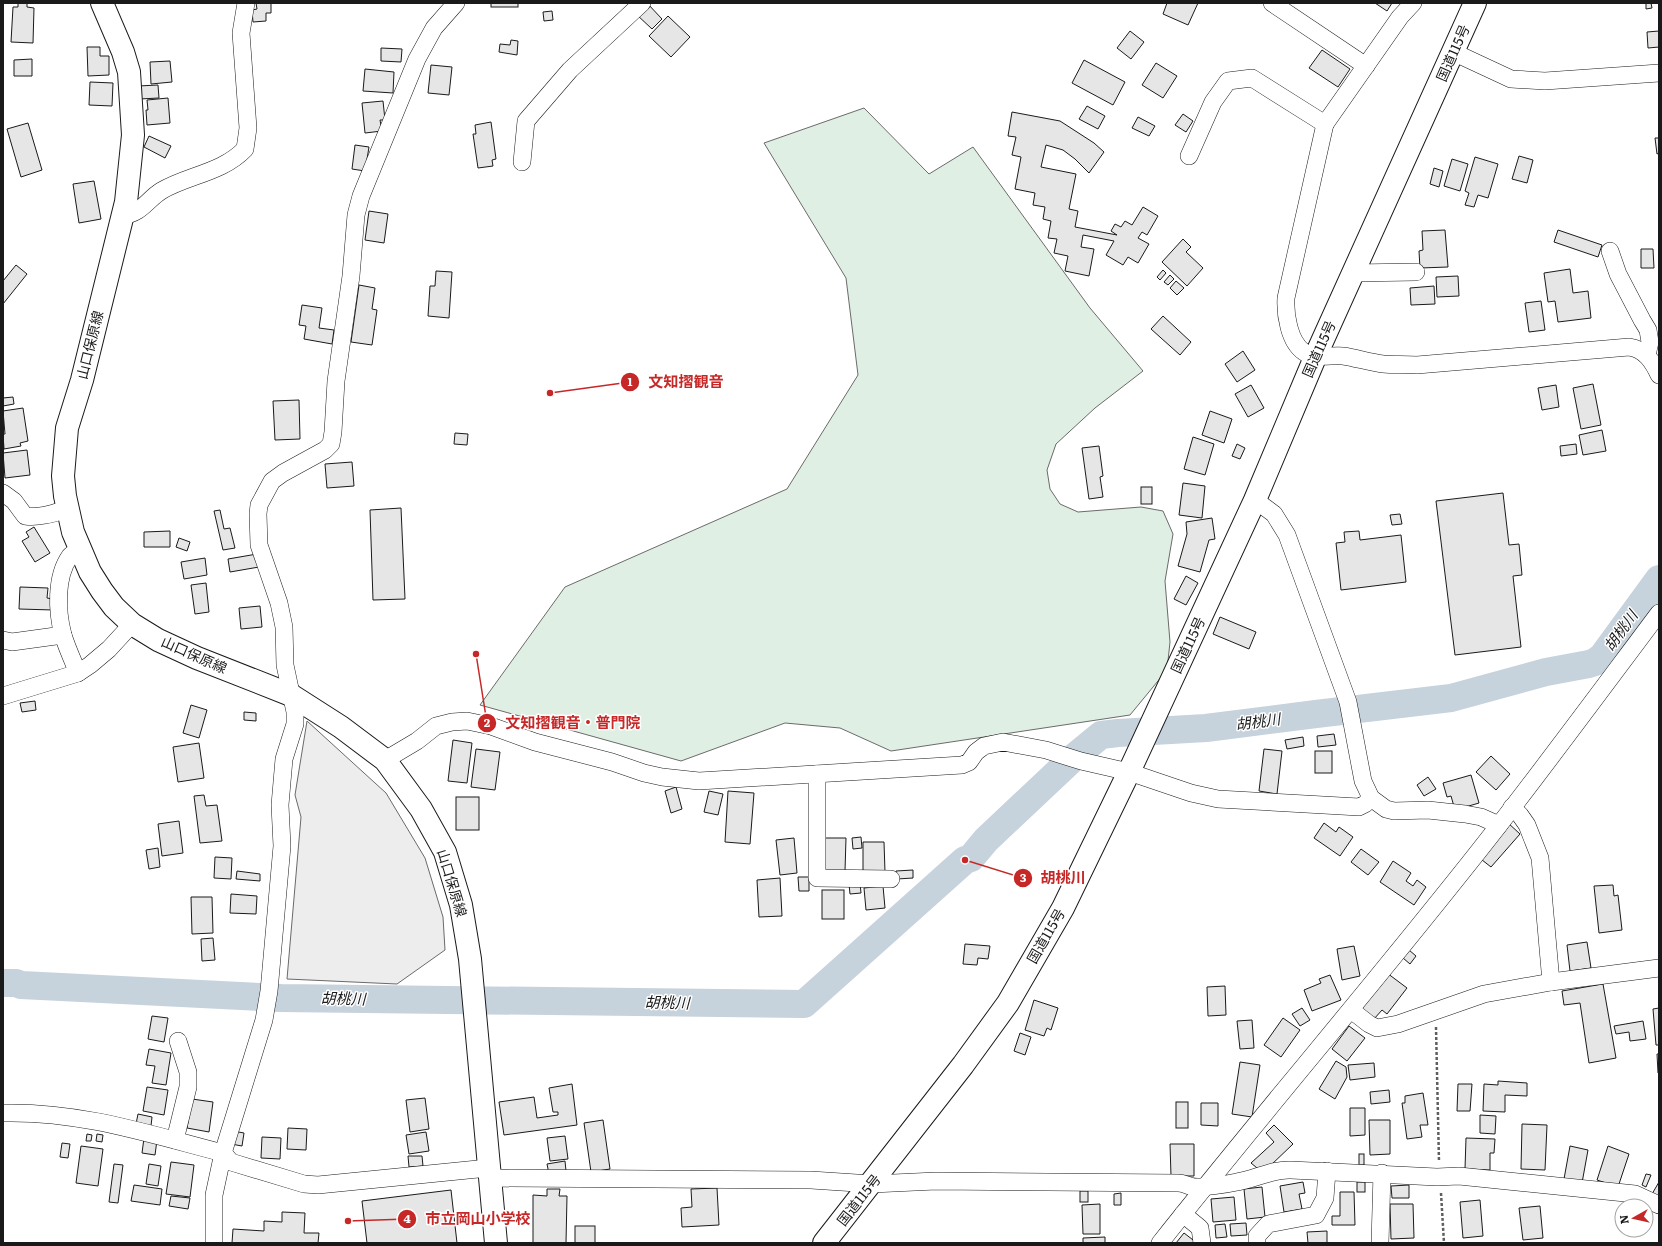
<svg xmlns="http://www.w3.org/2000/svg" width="1662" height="1246" viewBox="0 0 1662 1246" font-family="Literata,'Noto Sans JP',serif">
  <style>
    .green { fill: #e0efe3; stroke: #6a6a6a }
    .parking { fill: #ededed; stroke: #6a6a6a }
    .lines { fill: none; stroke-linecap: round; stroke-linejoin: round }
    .river { stroke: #c6d2dc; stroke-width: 28 }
    .building { fill: #e6e6e6; stroke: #1a1a1a }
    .minor-casing { stroke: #1a1a1a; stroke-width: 18 }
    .major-casing { stroke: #1a1a1a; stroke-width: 24 }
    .highway-casing { stroke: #1a1a1a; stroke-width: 24 }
    .path { stroke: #5f5f5f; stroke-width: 2.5; stroke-dasharray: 3 2; stroke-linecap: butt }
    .minor { stroke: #fff; stroke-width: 17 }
    .major { stroke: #fff; stroke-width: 22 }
    .highway { stroke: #fff; stroke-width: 22 }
    .labels { text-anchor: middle; stroke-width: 3; stroke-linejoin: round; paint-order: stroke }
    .street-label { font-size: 14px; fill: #1a1a1a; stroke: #fff }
    .water-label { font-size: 15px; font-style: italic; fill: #1a1a1a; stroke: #fff }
    .leader { fill: none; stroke: #c62828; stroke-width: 1.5 }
    .callout-dot { fill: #c62828; stroke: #fff; stroke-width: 1.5 }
    .mark-label { font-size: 12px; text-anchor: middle; font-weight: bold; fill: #fff }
    .callout-label { font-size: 15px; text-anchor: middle; font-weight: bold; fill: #c62828; stroke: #fff; stroke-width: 3; stroke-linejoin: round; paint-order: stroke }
  </style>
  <rect width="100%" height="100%" fill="#fff"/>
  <polygon class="green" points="864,108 929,174 973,147 1090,308 1143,371 1095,408 1056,444 1047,470 1050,489 1060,504 1078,512 1141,507 1163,511 1173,534 1165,581 1170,642 1167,670 1130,715 891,751 840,728 785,723 681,761 480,705 565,587 787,489 858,375 846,278 764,143"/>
  <polygon class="parking" points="307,721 386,793 425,858 443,917 445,950 397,984 287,979 301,817 295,795"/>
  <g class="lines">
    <polyline class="river" points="3,983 16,983 21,985 281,998 804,1004 965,860 971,858 986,840 1073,758 1101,735 1118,733 1206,728 1316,714 1451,698 1546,672 1589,664 1595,662 1602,657 1659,579"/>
  </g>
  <g class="building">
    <polygon points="18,3 27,3 27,7 34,8 33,43 11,42 13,7 18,7"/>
    <polygon points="256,3 271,3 271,13 266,13 266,21 253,22 252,10 257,9"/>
    <rect x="491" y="3" width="27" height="4"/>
    <polygon points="647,3 662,19 652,29 636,14"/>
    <polygon points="1167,3 1198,3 1188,25 1163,14"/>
    <polygon points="1375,3 1392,3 1387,11"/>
    <polygon points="1646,3 1651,3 1652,8 1646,9"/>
    <polygon points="552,11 553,20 544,21 543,12"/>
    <polygon points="668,16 690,37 671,57 649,36"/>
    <polygon points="1130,31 1144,42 1131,59 1117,48"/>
    <polygon points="1659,31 1659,47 1648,48 1647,32"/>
    <polygon points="511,40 518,41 517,55 499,52 500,44 510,45"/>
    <polygon points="87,47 100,47 100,56 109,56 109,75 88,76"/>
    <polygon points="381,48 402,49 401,62 381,61"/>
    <polygon points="1322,50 1350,69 1338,87 1309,68"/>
    <polygon points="32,59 32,76 14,76 14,60"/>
    <polygon points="1084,60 1125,82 1113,105 1072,83"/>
    <polygon points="170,61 172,82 151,84 150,62"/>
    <polygon points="1156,63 1177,76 1163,98 1142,85"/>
    <polygon points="431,65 452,67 449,95 428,93"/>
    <polygon points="365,69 394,72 393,93 363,91"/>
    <polygon points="90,82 113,83 112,106 89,105"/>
    <polygon points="158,85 159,98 139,99 138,86"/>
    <polygon points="168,98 170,123 147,125 146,110 148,110 147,100"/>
    <polygon points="383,101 385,120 380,120 382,131 365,133 362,103"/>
    <polygon points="1087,106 1105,116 1098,129 1079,119"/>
    <polygon points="1012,112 1060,121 1094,143 1104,152 1089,173 1075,159 1063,150 1046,145 1041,167 1076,174 1069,209 1078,211 1075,227 1117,235 1111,231 1115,224 1121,227 1125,221 1132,225 1143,207 1158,216 1147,235 1142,232 1138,238 1149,244 1138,263 1128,257 1123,265 1106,255 1114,241 1083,235 1081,247 1094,249 1089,276 1065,271 1068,256 1054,253 1057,239 1048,238 1051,221 1043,219 1045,207 1033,205 1035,193 1015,189 1021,157 1012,155 1016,137 1008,136"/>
    <polygon points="1183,114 1193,121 1186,132 1175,125"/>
    <polygon points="1138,117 1155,126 1149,136 1132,128"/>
    <polygon points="491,122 496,159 492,160 493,166 478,168 473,134 476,134 475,125"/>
    <polygon points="28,123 42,170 21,177 7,129"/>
    <polygon points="149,136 171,146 165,158 144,147"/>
    <polygon points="1655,138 1659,138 1659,153 1657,154"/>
    <polygon points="355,145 369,147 365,171 352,169"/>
    <polygon points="1519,156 1533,160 1527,183 1512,179"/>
    <polygon points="1475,157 1498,164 1488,198 1478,195 1474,207 1465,205 1469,193 1465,191"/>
    <polygon points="1452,159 1468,164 1460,191 1444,186"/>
    <polygon points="1434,168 1443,171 1439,187 1430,184"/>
    <polygon points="94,181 101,219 79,223 73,184"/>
    <polygon points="369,211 388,214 384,243 365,240"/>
    <polygon points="1445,230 1448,267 1420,268 1419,251 1423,250 1422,231"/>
    <polygon points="1558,230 1602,245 1598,257 1554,242"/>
    <polygon points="1183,239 1191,247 1186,252 1203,268 1187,286 1162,262"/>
    <polygon points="1641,249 1653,249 1654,268 1641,268"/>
    <polygon points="16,265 27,274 3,304 3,281"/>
    <polygon points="1570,269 1573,293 1588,291 1591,318 1558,322 1555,301 1548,302 1544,273"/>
    <polygon points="1163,270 1166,273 1160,280 1157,277"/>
    <polygon points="436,271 452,272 449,318 428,316 430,286 435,286"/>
    <polygon points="1170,275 1174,279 1168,285 1164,282"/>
    <polygon points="1458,276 1459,296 1437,297 1436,277"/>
    <polygon points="1176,281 1184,288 1177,295 1170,288"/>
    <polygon points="359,285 375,288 372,309 377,310 372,345 351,342"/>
    <polygon points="1434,286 1435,304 1411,305 1410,288"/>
    <polygon points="1541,301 1545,330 1529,332 1525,303"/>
    <polygon points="302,305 322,308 319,328 334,330 332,344 304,339 306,326 299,325"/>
    <polygon points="1163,316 1191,342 1180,355 1151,329"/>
    <polygon points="1243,351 1255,370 1237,382 1225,364"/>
    <polygon points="1593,384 1601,425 1581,429 1573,388"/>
    <polygon points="1251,385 1264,408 1248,417 1235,394"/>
    <polygon points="1556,385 1559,407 1542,410 1538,388"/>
    <polygon points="13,397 14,404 3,406 3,398"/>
    <polygon points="299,400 300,439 275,440 273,401"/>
    <polygon points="23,408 28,441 20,443 21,446 4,449 3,434 5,434 3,411"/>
    <polygon points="1210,411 1232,419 1224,443 1202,435"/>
    <polygon points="1602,430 1606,451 1583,455 1579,435"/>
    <polygon points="455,433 468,434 467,445 454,444"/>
    <polygon points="1193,437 1214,444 1205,475 1184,469"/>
    <polygon points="1237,444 1245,448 1240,459 1232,456"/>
    <polygon points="1576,444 1577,454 1561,456 1560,446"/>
    <polygon points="1099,446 1103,476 1100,477 1103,497 1089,499 1082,448"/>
    <polygon points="27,450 30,475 5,478 3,453"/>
    <polygon points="352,462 354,486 327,488 325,464"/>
    <polygon points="1183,483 1205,486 1202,518 1179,515"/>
    <rect x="1141" y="487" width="11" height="17"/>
    <polygon points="1503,493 1509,545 1519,544 1522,575 1513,576 1521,647 1455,655 1436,501"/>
    <polygon points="401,508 405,599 373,600 370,510"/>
    <polygon points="220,510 224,529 230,528 235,548 223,550 214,511"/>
    <polygon points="1400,514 1402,524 1392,525 1390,515"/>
    <polygon points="1212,518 1215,539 1209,540 1200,572 1178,566 1187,534 1186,522"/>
    <polygon points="34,527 50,553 35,562 22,541 29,537 26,532"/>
    <polygon points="170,531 170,547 144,547 144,532"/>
    <polygon points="1359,531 1360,540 1401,535 1406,582 1341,590 1336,543 1345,542 1344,532"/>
    <polygon points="179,538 190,542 187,551 176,547"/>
    <polygon points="257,554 259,567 230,572 228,559"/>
    <polygon points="205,558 207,575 184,579 181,562"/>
    <polygon points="1186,576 1198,583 1186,605 1174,599"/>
    <polygon points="206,583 209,612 195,614 191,585"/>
    <polygon points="20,587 48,588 47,598 53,599 53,610 19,609"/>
    <polygon points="260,606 262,627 241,629 239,608"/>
    <polygon points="1220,617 1256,632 1249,649 1213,634"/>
    <polygon points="35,701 36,710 22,712 20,703"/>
    <polygon points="191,705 207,710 199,738 183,733"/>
    <polygon points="244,712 256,713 256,721 244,720"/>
    <polygon points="1334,734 1336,745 1318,747 1317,736"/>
    <polygon points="1303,737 1304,746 1287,749 1285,740"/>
    <polygon points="453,740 472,743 467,783 448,781"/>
    <polygon points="199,743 204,778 178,782 173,747"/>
    <polygon points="476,749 500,752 495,790 471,787"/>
    <polygon points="1264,749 1282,751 1277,794 1259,791"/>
    <rect x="1315" y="751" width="17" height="22"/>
    <polygon points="1491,756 1510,774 1496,790 1476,772"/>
    <polygon points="1471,775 1479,803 1455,810 1451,796 1447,797 1443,783"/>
    <polygon points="1428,777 1436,789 1424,796 1417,785"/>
    <polygon points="676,787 682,809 671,813 665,791"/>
    <polygon points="709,791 723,794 718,815 704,812"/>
    <polygon points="728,791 754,793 750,844 725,842"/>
    <polygon points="204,795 206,806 217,805 222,841 200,843 194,796"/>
    <rect x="456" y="797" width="23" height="33"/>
    <polygon points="179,821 183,853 162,856 158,824"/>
    <polygon points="1507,822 1520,834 1491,867 1477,856"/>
    <polygon points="1324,823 1336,832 1339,827 1353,837 1340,856 1314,838"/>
    <polygon points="861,837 862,848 853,849 852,838"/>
    <polygon points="794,838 797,873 780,875 776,840"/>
    <polygon points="824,838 846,838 845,871 823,871"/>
    <polygon points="863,842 884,842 885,872 863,873"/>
    <polygon points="158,848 160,867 149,869 146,850"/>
    <polygon points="1361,849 1379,862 1368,875 1351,862"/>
    <polygon points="215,857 232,858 231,879 214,878"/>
    <polygon points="1393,861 1411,873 1406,881 1413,886 1417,880 1426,887 1414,905 1380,882"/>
    <polygon points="913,870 913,878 897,879 896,871"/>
    <polygon points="237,871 260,874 260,881 236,879"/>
    <polygon points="798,877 809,877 809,891 799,891"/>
    <polygon points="780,878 782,916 759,917 757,880"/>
    <polygon points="860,883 861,893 850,894 849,884"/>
    <polygon points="1613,885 1614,896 1618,895 1622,930 1599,933 1594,886"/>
    <polygon points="883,886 885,908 866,910 864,888"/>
    <rect x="822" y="890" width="22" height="29"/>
    <polygon points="231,894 257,896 256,914 230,913"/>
    <polygon points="191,897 212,897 213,933 192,934"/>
    <polygon points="213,938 215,960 202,961 201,939"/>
    <polygon points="1587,942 1591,968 1570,971 1567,945"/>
    <polygon points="965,944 990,946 988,959 978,958 977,965 963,964"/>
    <polygon points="1354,946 1360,976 1342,980 1337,949"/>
    <polygon points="1409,950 1416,956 1410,964 1403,958"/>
    <polygon points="1387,973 1407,988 1387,1014 1382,1010 1374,1019 1360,1008"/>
    <polygon points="1330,975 1341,1000 1312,1011 1304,990 1321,983 1319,979"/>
    <polygon points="1603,984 1616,1058 1589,1063 1580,1003 1564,1005 1562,991"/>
    <polygon points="1225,986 1226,1015 1208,1016 1207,987"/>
    <polygon points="1034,1000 1058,1008 1051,1030 1047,1028 1044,1036 1025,1030"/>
    <polygon points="1302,1008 1310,1020 1300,1026 1292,1014"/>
    <polygon points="1659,1008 1659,1045 1656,1045 1653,1009"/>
    <polygon points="152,1016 168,1018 164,1042 148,1039"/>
    <polygon points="1283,1018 1300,1030 1281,1057 1264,1045"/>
    <polygon points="1252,1020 1254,1048 1240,1049 1237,1021"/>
    <polygon points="1643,1021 1646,1039 1630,1041 1629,1032 1616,1034 1614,1026"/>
    <polygon points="1349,1026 1365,1038 1347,1061 1332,1049"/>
    <polygon points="1020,1033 1031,1037 1025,1055 1014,1051"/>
    <polygon points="149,1049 171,1053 166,1085 152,1083 155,1066 146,1065"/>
    <polygon points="1657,1054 1659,1054 1659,1073 1658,1073"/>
    <polygon points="1336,1061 1346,1067 1347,1077 1335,1099 1319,1089"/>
    <polygon points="1240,1062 1260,1065 1252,1117 1232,1114"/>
    <polygon points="1374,1063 1375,1077 1350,1080 1348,1065"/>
    <polygon points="1498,1081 1527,1083 1527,1096 1505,1095 1505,1112 1483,1111 1484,1084 1498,1085"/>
    <polygon points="572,1084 577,1125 504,1135 499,1102 534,1097 537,1118 558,1115 558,1112 553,1112 549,1088"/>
    <polygon points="1458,1084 1472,1084 1470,1111 1457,1111"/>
    <polygon points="147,1087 168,1090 164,1115 143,1111"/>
    <polygon points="1389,1090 1390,1102 1371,1104 1370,1092"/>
    <polygon points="1423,1093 1428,1125 1420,1125 1422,1137 1407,1139 1402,1103 1405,1103 1405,1096"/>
    <polygon points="425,1098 429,1129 410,1132 406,1100"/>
    <polygon points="192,1099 213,1102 209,1132 187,1128"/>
    <rect x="1176" y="1102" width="12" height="26"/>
    <polygon points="1201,1103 1218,1103 1218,1126 1201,1125"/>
    <polygon points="1350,1108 1365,1108 1365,1135 1350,1136"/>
    <polygon points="138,1114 152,1117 151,1126 136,1124"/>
    <polygon points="1480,1115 1496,1116 1495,1134 1480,1133"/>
    <polygon points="603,1120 610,1169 591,1172 584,1123"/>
    <polygon points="1369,1120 1390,1120 1390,1154 1370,1155"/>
    <polygon points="1522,1124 1547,1125 1545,1170 1521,1169"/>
    <polygon points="1274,1125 1293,1144 1270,1166 1257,1168 1251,1163 1274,1142 1266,1133"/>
    <polygon points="288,1128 307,1129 306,1150 287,1149"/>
    <polygon points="233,1131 244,1133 242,1146 231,1144"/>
    <polygon points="426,1132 429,1151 409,1154 406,1135"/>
    <polygon points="87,1134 92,1135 91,1141 86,1141"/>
    <polygon points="97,1134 103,1135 102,1142 96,1141"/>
    <polygon points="565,1136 568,1159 550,1161 547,1138"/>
    <polygon points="262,1137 281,1138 280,1159 261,1158"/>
    <polygon points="144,1138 157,1140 155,1155 142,1153"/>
    <polygon points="1466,1138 1495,1139 1494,1153 1490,1153 1490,1170 1465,1169"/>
    <polygon points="62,1143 70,1144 68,1158 60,1157"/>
    <polygon points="1170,1144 1194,1144 1194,1176 1171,1176"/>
    <polygon points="81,1146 103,1149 98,1186 76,1183"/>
    <polygon points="1570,1146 1588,1150 1582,1183 1564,1179"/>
    <polygon points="1608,1146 1629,1154 1618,1187 1597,1180"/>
    <rect x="1359" y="1154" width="5" height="11"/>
    <polygon points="408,1156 422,1156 423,1166 409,1167"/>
    <polygon points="565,1161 566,1171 549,1174 547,1164"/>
    <polygon points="171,1162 194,1165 190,1197 166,1194"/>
    <polygon points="114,1164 123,1165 118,1203 109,1202"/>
    <polygon points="149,1164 161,1166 158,1186 146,1184"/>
    <polygon points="1646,1174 1651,1175 1646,1187 1642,1185"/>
    <polygon points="1303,1182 1305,1193 1299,1194 1302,1209 1284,1212 1280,1186"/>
    <rect x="1357" y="1182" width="8" height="10"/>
    <polygon points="1659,1182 1659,1197 1652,1194"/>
    <polygon points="134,1185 162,1189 160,1205 131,1201"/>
    <polygon points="1409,1185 1409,1198 1392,1198 1391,1186"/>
    <polygon points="1262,1187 1265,1217 1247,1219 1244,1189"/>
    <polygon points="717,1188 719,1225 682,1227 681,1208 692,1207 691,1189"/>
    <polygon points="547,1189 560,1189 559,1196 567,1196 566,1243 533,1243 533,1195 547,1196"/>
    <polygon points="451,1190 457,1243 367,1243 362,1201"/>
    <rect x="1080" y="1191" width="8" height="11"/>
    <polygon points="1340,1192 1354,1192 1355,1225 1332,1225 1332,1216 1340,1216"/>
    <polygon points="1121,1193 1121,1205 1114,1205 1114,1194"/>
    <polygon points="171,1196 190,1198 188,1209 169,1206"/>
    <polygon points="1234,1197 1236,1220 1213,1222 1211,1199"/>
    <polygon points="1480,1200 1483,1236 1463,1238 1460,1202"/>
    <polygon points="1100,1204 1100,1234 1083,1234 1082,1205"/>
    <polygon points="1390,1204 1413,1204 1414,1238 1391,1239"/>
    <polygon points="1540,1206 1543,1238 1523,1240 1519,1208"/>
    <polygon points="282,1212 305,1213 304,1233 319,1233 318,1243 232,1243 233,1229 264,1231 264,1221 282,1222"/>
    <polygon points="1246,1223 1247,1235 1231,1236 1230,1224"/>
    <polygon points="1225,1224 1227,1237 1216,1238 1215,1225"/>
    <rect x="575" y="1226" width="20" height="17"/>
    <polygon points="1327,1231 1327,1243 1308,1243 1307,1232"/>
    <polygon points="1184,1233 1197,1243 1176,1243"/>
    <polygon points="1105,1237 1105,1243 1083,1243 1083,1238"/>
  </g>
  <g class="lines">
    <defs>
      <g id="minor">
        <polyline points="1272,3 1366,66"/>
        <polyline points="1453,52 1511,79 1545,81 1659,73"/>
        <polyline points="1325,124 1400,17 1413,3"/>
        <path d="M1189 156 1213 102 1228 81 1252 78 1325 124 1286 298C1285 314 1289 342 1304 352 1314 359 1331 355 1343 356 1356 358 1369 362 1383 364 1394 365 1405 364 1417 365L1629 347C1645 349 1653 362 1659 375"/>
        <polyline points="522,162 526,121 570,70 642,3"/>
        <path d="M123 215C140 215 148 199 161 191 188 175 222 173 245 149L248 128 241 33 246 3"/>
        <polyline points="1610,251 1618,274 1642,320 1648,330 1650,342 1647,355"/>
        <polyline points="1353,273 1416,272"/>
        <path d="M3 493 14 501 25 516C40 518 54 513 68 509"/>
        <polyline points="1255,500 1274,514 1287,535 1348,702 1363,781 1371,798 1386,809 1394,811 1428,810 1465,814 1481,817 1499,825"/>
        <polyline points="3,640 12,642 63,635"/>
        <path d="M78 673C73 661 67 648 63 635 57 612 55 577 70 556 72 553 77 552 80 550"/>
        <polyline points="3,696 78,673 90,665 109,649 132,624"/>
        <polyline points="385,760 417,741 436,726 452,722 467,721 491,726 535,742 612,762 644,773 662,777 699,781 962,765 969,762 976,752 984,746 1003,742 1046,750 1081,761 1129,772 1191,793 1218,799 1359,807 1365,804 1371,798"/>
        <polyline points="817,774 817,878 891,879"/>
        <polyline points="1512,807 1520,815 1527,825 1540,858 1551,982"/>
        <polyline points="1351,1010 1369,1024 1377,1028 1398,1024 1484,994 1551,982 1659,968"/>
        <path d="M3 1113C80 1111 149 1134 223 1153L231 1162 304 1184 318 1185 488 1168"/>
        <polyline points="175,1140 188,1087 188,1072 178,1041"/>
        <path d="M489 1178 811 1180 872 1184 936 1181 1178 1183C1183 1183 1186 1185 1190 1186 1198 1189 1228 1184 1237 1182 1255 1179 1273 1169 1291 1170L1437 1177 1459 1176 1635 1194 1659 1205"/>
        <polyline points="1183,1214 1200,1228 1202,1243"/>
        <polyline points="214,1243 214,1195 223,1153 264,1020 269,991 282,846 280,805 284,759 295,724 295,712 285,665 284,627 279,603 259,545 258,514 259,505 272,481 283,473 325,450 331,444 333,432 336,381 351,276 356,215 361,196 417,59 434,28 456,3"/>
        <path d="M1160 1243C1270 1104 1387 969 1496 829 1551 758 1605 685 1659 613"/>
        <polyline points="1257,1243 1257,1236 1268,1224 1316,1215 1325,1198 1327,1171"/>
        <polyline points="1380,1243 1382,1173"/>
      </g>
      <polyline id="major" points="102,3 123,52 129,72 133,135 126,202 82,380 67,428 63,476 65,496 73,532 90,572 102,591 114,607 132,624 158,640 197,658 291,695 341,727 385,760 421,809 445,852 461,905 470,959 496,1243"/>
      <polyline id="highway" points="824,1243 963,1065 1008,1003 1063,908 1129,772 1255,500 1316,355 1475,3"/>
    </defs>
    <use href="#minor" class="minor-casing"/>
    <use href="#major" class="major-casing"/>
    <use href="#highway" class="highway-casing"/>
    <g class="path">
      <polyline points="1436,1027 1439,1162"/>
      <polyline points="1441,1193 1444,1243"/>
    </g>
    <use href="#minor" class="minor"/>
    <use href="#major" class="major"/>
    <use href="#highway" class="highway"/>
  </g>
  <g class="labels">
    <g class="street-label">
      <text transform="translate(1453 53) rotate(-66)" y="5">国道115号</text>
      <text transform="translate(90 345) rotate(-76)" y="5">山口保原線</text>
      <text transform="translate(1319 349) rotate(-66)" y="5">国道115号</text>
      <text transform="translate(1188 645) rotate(-65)" y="5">国道115号</text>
      <text transform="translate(194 655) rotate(24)" y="5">山口保原線</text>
      <text transform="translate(452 883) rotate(73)" y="5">山口保原線</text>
      <text transform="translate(1046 936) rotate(-60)" y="5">国道115号</text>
      <text transform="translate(859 1200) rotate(-52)" y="5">国道115号</text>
    </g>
    <g class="water-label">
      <text transform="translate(1621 631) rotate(-54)" y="5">胡桃川</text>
      <text transform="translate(1258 722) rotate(-7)" y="5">胡桃川</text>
      <text transform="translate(343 999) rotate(1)" y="5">胡桃川</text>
      <text transform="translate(667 1003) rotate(1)" y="5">胡桃川</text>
    </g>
  </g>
  <path class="leader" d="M550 393L630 382M476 654L487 723M965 860L1023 878M348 1221L407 1219"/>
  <g class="callout-dot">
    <circle cx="550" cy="393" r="4"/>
    <circle cx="476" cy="654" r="4"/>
    <circle cx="965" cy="860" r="4"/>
    <circle cx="348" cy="1221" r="4"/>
    <circle cx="630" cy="382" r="10"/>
    <circle cx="487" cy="723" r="10"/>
    <circle cx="1023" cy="878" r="10"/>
    <circle cx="407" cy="1219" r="10"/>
  </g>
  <g class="mark-label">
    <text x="630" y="386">1</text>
    <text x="487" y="727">2</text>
    <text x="1023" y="882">3</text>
    <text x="407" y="1223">4</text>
  </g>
  <g class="callout-label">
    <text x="686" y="387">文知摺観音</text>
    <text x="573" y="728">文知摺観音・普門院</text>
    <text x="1063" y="883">胡桃川</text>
    <text x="478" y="1224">市立岡山小学校</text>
  </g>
  <rect width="1662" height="1246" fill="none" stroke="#1a1a1a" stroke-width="8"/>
  <g transform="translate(1634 1218) rotate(262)"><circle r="19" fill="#ffffff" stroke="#a3a3a3"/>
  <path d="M0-3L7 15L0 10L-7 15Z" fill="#c62828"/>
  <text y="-6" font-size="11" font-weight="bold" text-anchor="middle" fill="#1a1a1a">N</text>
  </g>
</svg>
